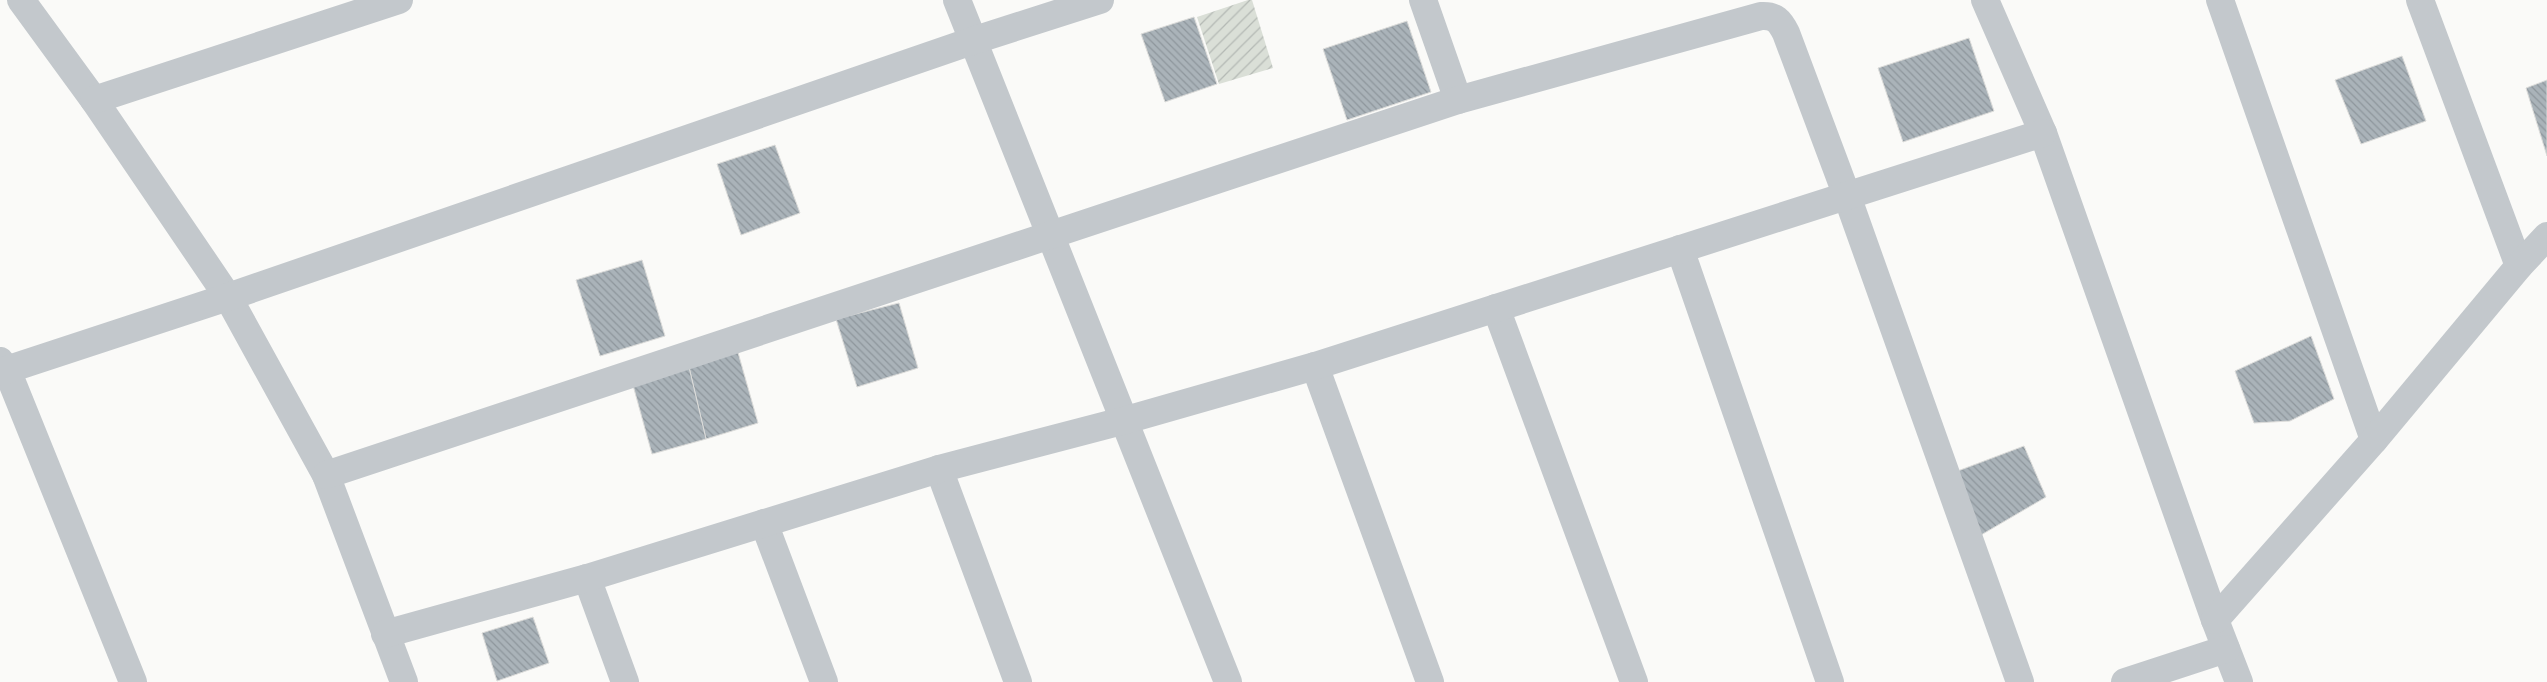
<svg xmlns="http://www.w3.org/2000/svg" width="2547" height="682" viewBox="0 0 2547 682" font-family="Barlow,sans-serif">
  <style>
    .garden { fill: url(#garden-furrows) }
    .building { fill: url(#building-back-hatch); stroke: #dcdcda }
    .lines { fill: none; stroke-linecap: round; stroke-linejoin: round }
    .street { stroke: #c3c8cc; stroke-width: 28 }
  </style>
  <defs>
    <pattern id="garden-furrows" width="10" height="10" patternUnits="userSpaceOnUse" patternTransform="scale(1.25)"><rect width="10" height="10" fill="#dadfd7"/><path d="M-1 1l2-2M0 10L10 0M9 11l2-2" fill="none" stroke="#b4b9b4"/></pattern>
    <pattern id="building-back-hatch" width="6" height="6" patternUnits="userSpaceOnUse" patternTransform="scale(1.25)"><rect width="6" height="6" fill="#aab3b9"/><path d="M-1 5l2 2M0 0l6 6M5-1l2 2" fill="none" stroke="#8e969c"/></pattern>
  </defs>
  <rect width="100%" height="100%" fill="#fafaf8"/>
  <polygon class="garden" points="1248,0 1252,0 1273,68 1219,84 1197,17"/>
  <g class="building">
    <polygon points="1194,17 1217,84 1165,102 1141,34"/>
    <polygon points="1407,21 1431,92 1347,120 1323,49"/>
    <polygon points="1969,38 1994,111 1903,142 1878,68"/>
    <polygon points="2402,56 2426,121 2361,144 2335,80"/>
    <polygon points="2547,80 2547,156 2526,88"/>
    <polygon points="775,145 800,213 741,235 717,164"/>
    <polygon points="642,260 665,336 600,356 576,280"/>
    <polygon points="899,303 918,368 857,387 836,319"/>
    <polygon points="2311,336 2334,399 2290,421 2254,423 2235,371"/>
    <polygon points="737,349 758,423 706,439 688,363"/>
    <polygon points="688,363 706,439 652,454 631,378"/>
    <polygon points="2024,446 2046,497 1981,535 1955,472"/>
    <polygon points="533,617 549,663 497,681 482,633"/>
  </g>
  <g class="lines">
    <g class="street">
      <polyline points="21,0 94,100 228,297 326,475 404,682"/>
      <polyline points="957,0 1228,682"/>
      <polyline points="1423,0 1458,100"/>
      <polyline points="1985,0 2043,133 2215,620 2239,682"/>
      <polyline points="2220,0 2374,440"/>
      <polyline points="2420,0 2519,266"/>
      <polyline points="94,100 399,0"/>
      <polyline points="1680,249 1830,682"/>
      <polyline points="1496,308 1634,682"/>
      <polyline points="0,361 7,370 133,682"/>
      <polyline points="1315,366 1430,682"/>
      <polyline points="0,372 228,297 972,41 1100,0"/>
      <polyline points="939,469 1018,682"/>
      <path d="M326 475 1458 100 1761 16C1775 15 1780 21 1786 33L1847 196 2020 682"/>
      <polyline points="764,523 824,682"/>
      <polyline points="587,578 625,682"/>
      <polyline points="2215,620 2374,440 2519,266 2547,236"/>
      <polyline points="385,634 587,578 939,469 1126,420 1315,366 2043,133"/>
      <polyline points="2125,682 2226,649"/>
    </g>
  </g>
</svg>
